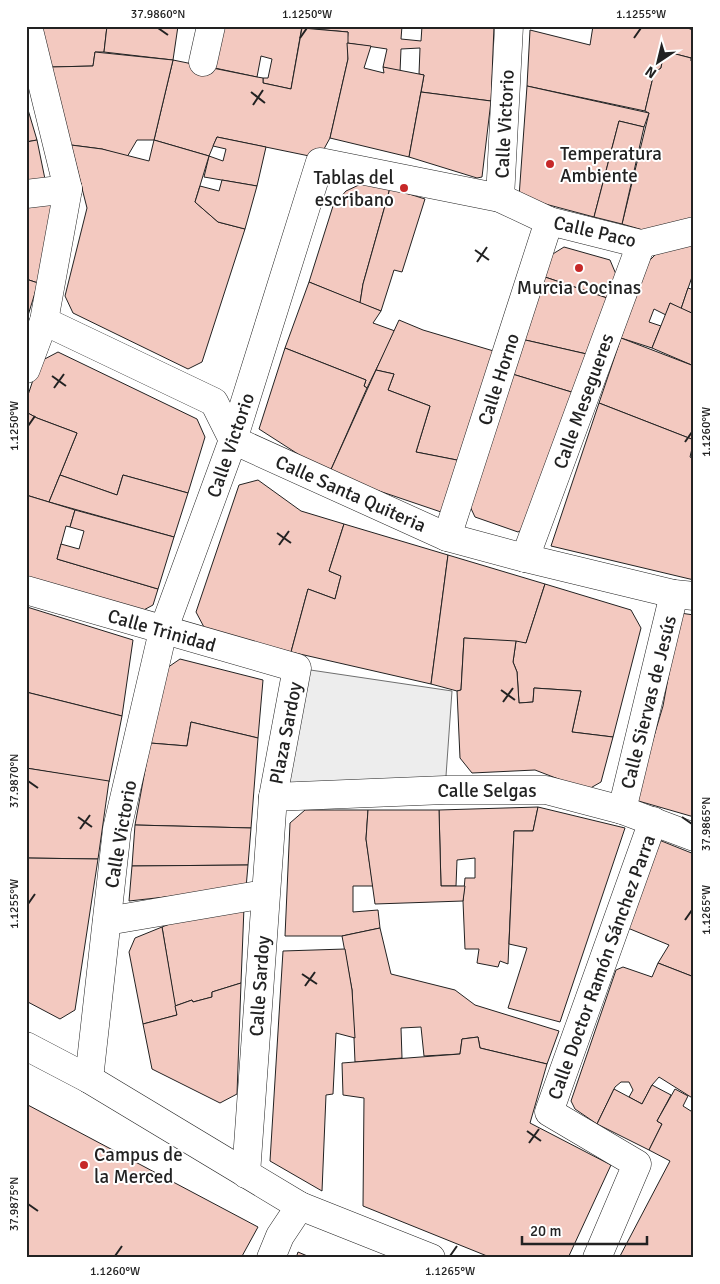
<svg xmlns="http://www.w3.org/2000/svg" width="720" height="1284" viewBox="0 0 720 1284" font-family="Signika,sans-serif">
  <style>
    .parking { fill: #ededed; stroke: #6f6f6f }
    .building { fill: #f3c9c0; stroke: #222 }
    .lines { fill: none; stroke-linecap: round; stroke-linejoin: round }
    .street-casing { stroke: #222; stroke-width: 29 }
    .street { stroke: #fff; stroke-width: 28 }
    .ticks { fill: none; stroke: #222; stroke-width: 2 }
    .poi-dot { fill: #c62828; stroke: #fff; stroke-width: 2 }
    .labels { text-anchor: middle; stroke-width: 4; stroke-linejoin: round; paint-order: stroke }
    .street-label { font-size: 19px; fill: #222; stroke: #fff }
    .poi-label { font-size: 19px; fill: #222; stroke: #fff; text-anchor: start }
    .neatline { fill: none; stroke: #222; stroke-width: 2 }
    .ticks-label { font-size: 12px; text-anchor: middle; fill: #222 }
  </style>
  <rect width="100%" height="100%" fill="#fff"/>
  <polygon class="parking" points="297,668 452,691 445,790 273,797"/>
  <g class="building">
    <polygon points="40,26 107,26 104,52 95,52 93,66 51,67"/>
    <polygon points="107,26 178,26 173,60 104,52"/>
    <polygon points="219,26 302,26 291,89 263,83 263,78 268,78 272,59 261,56 257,77 210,67"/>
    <polygon points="302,26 402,26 401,39 421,41 422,26 494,26 491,101 421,92 424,75 419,74 420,48 401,49 400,72 383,67 387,49 347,43 348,32 302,28"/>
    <polygon points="593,26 681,26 694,30 694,51 691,58 664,51 661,68 654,73 645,111 527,86 530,30 590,45"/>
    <polygon points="681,26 694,26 694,30"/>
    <polygon points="302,28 348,32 348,59 330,138 319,158 217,137 209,156 154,140 173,60 257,77 263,78 263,83 291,89"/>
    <polygon points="347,43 371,46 364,68 384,73 383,67 424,75 409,157 330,138 348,59"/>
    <polygon points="664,51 691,58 691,61 694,62 694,222 643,230 622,224 649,113 645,111 654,73 661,68"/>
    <polygon points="95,52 173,60 154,140 137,140 127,157 102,149 71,145 51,67 93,66"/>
    <polygon points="527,86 649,113 644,127 619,121 594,217 519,197"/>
    <polygon points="421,92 491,101 482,177 477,178 409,157"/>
    <polygon points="26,103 37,140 26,142"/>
    <polygon points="619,121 644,127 622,224 594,217"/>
    <polygon points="217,137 266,147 257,186 204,177 209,156 223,161 226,149 213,146"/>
    <polygon points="37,140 46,184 26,186 26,142"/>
    <polygon points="154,140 209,156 195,202 218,222 245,229 202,362 188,369 73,313 65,296 87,208 71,145 102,149 149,161"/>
    <polygon points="222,180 257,186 245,229 218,222 195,202 200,186 219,191"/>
    <polygon points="361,184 390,188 363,284 360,303 309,282 333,206 346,191"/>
    <polygon points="390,188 425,199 402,272 394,270 381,311 360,303 363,284"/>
    <polygon points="51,200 58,208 38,283 26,279 26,203"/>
    <polygon points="694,242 694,271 681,309 670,303 666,315 654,309 649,322 661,326 652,348 621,338 646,264 661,249"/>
    <polygon points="564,247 610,260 618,279 610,299 542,276 548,257"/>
    <polygon points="542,276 610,299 591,355 521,339"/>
    <polygon points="26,279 38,283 26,322"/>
    <polygon points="309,282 381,311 373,323 395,331 367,388 364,386 366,380 285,348"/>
    <polygon points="688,288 694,290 694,314 681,309"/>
    <polygon points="670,303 694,314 694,366 652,348"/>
    <polygon points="399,320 423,330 497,352 462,461 416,452 430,406 388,390 394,374 376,370"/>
    <polygon points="621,338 694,366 694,440 599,403"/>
    <polygon points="521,339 591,355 578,394 509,373"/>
    <polygon points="285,348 366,380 364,386 367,388 329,474 259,429"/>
    <polygon points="58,352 197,419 205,437 188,493 123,475 117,495 60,475 77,433 37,418 26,412 26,401 39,362"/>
    <polygon points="376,370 394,374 388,390 430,406 416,452 462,461 444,513 329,474"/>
    <polygon points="509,373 578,394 532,524 518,532 475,517 467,500"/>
    <polygon points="599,403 694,440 690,457 694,459 694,580 551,546"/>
    <polygon points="26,412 37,418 77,433 49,502 26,495"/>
    <polygon points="60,475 117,495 123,475 188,493 174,537 49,502"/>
    <polygon points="258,480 301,511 344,524 329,571 341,576 335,599 308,589 291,652 205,629 196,612 239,485"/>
    <polygon points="26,495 75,510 70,527 66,526 57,559 158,589 153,605 140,612 26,577"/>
    <polygon points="75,510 174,537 158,589 57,559 61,544 79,549 84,531 70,527"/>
    <polygon points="344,524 448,555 431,684 291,652 308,589 335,599 341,576 329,571"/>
    <polygon points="448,555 545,584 526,643 464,638 461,690 457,691 431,684"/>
    <polygon points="545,584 631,610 641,628 613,737 572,732 581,691 534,688 533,702 519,703 517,672 513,662 516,641 526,643"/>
    <polygon points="27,607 133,640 122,716 26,692"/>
    <polygon points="680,613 694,615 694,817 635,800 663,706"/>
    <polygon points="464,638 516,641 513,662 517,672 519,703 533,702 534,688 581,691 572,732 613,737 601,782 587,790 535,770 472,773 460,758 457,691 461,690"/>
    <polygon points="180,659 263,680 258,738 191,722 187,746 150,743 164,670"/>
    <polygon points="26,692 122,716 109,782 26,768"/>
    <polygon points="191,722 258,738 251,828 135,825 150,743 187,746"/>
    <polygon points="26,768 109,781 98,859 26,858"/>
    <polygon points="538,807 533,831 514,831 508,964 500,961 498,967 477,963 479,949 465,949 463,901 465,878 475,878 475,858 457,860 456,886 441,886 439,810"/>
    <polygon points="538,807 625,828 560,1022 508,1008 527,948 509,944 514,831 533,831"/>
    <polygon points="305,810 368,810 366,839 373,886 353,886 353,912 378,910 380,928 342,936 285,936 290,823"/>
    <polygon points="368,810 439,810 441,886 465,886 463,901 375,904 366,839"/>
    <polygon points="135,825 251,828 248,865 132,866"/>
    <polygon points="654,838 694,854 694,977 658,963 669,945 618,924"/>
    <polygon points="26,858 98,859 75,1010 60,1019 26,1001"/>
    <polygon points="248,865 246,888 129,901 132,866"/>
    <polygon points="244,907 241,983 212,992 212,997 193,1002 192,1000 175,1006 162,927 200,912"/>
    <polygon points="162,927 177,1015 143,1024 129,952 135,938"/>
    <polygon points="380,928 391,974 455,990 475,1005 559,1031 547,1064 480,1048 478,1037 462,1039 460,1054 424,1056 421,1027 401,1028 402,1058 355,1062 352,990 342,936"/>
    <polygon points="345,949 352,990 355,1038 336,1033 333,1094 326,1095 322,1191 270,1161 283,951"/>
    <polygon points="658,963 694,977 694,1099 659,1077 652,1085 642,1104 629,1097 633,1090 629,1082 621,1082 615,1087 597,1124 575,1109 571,1101 616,970 623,967 652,977"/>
    <polygon points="241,983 237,1094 220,1103 152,1069 143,1024 177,1015 175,1006 192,1000 193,1002 212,997 212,992"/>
    <polygon points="478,1037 480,1048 547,1064 530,1123 611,1165 568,1258 492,1258 363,1206 364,1098 343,1095 342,1063 460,1054 462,1039"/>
    <polygon points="652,1085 671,1095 657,1121 662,1124 649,1150 597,1124 614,1089 642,1104"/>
    <polygon points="675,1089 688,1096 683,1106 694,1113 694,1258 619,1258 670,1161 649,1150 662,1124 657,1121"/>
    <polygon points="26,1104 258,1227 241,1258 26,1258"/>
    <polygon points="298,1252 312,1258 296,1258"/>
  </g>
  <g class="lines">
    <defs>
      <g id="street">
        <polyline points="203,62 211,26"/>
        <polyline points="26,194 68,189"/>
        <polyline points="500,198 509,26"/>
        <polyline points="44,321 214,402 233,440 447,537 525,558 674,594 694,596"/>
        <polyline points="26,369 44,321 68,189 28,26"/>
        <polyline points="447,537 549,221"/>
        <polyline points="525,558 641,244"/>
        <polyline points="26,590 297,668 273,797 246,1174"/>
        <polyline points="273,797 445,790 546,790 622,810 694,837"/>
        <polyline points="622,810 674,594"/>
        <polyline points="107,921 265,894"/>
        <polyline points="26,1046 89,1079 300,1206 431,1258"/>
        <polyline points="89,1079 117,829 163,631 233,440 320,162 500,198 549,221 641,244 694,231"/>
        <polyline points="271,1258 280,1236 300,1206"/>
        <polyline points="597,1258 637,1164 549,1112 653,821"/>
      </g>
    </defs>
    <use href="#street" class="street-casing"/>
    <use href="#street" class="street"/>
  </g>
  <path class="ticks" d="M158 28 168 35M300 38 307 28M634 38 641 28M251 92 265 103M253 105 263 90M475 250 489 260M477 262 487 247M52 376 66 386M54 388 64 374M28 426 35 416M685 442 692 432M277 533 291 543M279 545 289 531M501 690 515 700M503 702 513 688M28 781 38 788M78 817 92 827M682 817 692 824M80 829 90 815M28 904 35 894M685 920 692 910M302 974 317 984M305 986 315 972M527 1131 541 1141M529 1143 539 1129M28 1204 38 1211M115 1256 122 1246M450 1256 457 1246"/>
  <g class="poi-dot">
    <circle cx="550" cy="164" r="5"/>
    <circle cx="404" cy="188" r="5"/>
    <circle cx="579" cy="268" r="5"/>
    <circle cx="84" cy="1165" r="5"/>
  </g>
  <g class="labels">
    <g class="street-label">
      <text transform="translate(504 124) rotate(-87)" y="7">Calle Victorio</text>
      <text transform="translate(595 231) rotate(13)" y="7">Calle Paco</text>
      <text transform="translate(498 379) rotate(-72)" y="7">Calle Horno</text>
      <text transform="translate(583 401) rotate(-70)" y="7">Calle Mesegueres</text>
      <text transform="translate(230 445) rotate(-71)" y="7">Calle Victorio</text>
      <text transform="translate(351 493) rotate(24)" y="7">Calle Santa Quiteria</text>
      <text transform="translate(162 630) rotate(16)" y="7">Calle Trinidad</text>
      <text transform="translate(648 702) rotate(-76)" y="7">Calle Siervas de Jesús</text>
      <text transform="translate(285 733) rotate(-79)" y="7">Plaza Sardoy</text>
      <text x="487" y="797">Calle Selgas</text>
      <text transform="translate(120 834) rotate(-80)" y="7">Calle Victorio</text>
      <text transform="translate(601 967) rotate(-70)" y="7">Calle Doctor Ramón Sánchez Parra</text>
      <text transform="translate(259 986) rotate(-86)" y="7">Calle Sardoy</text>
    </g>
    <g class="poi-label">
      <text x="560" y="160">Temperatura<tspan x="560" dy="22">Ambiente</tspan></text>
      <text x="394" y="184" text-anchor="end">Tablas del<tspan x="394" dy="22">escribano</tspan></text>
      <text x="579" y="294" text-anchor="middle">Murcia Cocinas</text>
      <text x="94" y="1161">Campus de<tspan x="94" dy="22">la Merced</tspan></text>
    </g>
  </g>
  <rect width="720" height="1284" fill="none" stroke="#ffffff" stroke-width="55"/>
  <g transform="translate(658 62) rotate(215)" stroke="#ffffff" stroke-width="4" paint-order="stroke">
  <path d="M0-4L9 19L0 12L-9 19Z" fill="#222222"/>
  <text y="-8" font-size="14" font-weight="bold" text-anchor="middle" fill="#222222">N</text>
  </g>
  <path d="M522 1236v8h125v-8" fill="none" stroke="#222222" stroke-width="2.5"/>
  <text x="530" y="1236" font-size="15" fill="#222222" stroke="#ffffff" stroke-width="4" paint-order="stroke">20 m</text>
  <rect x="28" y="28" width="664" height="1228" class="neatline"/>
  <g class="ticks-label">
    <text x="158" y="18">37.9860°N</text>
    <text x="307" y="18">1.1250°W</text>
    <text x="641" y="18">1.1255°W</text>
    <text transform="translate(14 426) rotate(-90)" y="4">1.1250°W</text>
    <text transform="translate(706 432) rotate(-90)" y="4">1.1260°W</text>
    <text transform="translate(14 781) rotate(-90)" y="4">37.9870°N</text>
    <text transform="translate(706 824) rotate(-90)" y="4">37.9865°N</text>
    <text transform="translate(14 904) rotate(-90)" y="4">1.1255°W</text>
    <text transform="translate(706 910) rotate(-90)" y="4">1.1265°W</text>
    <text transform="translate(14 1204) rotate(-90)" y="4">37.9875°N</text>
    <text x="115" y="1275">1.1260°W</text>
    <text x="450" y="1275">1.1265°W</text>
  </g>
</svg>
